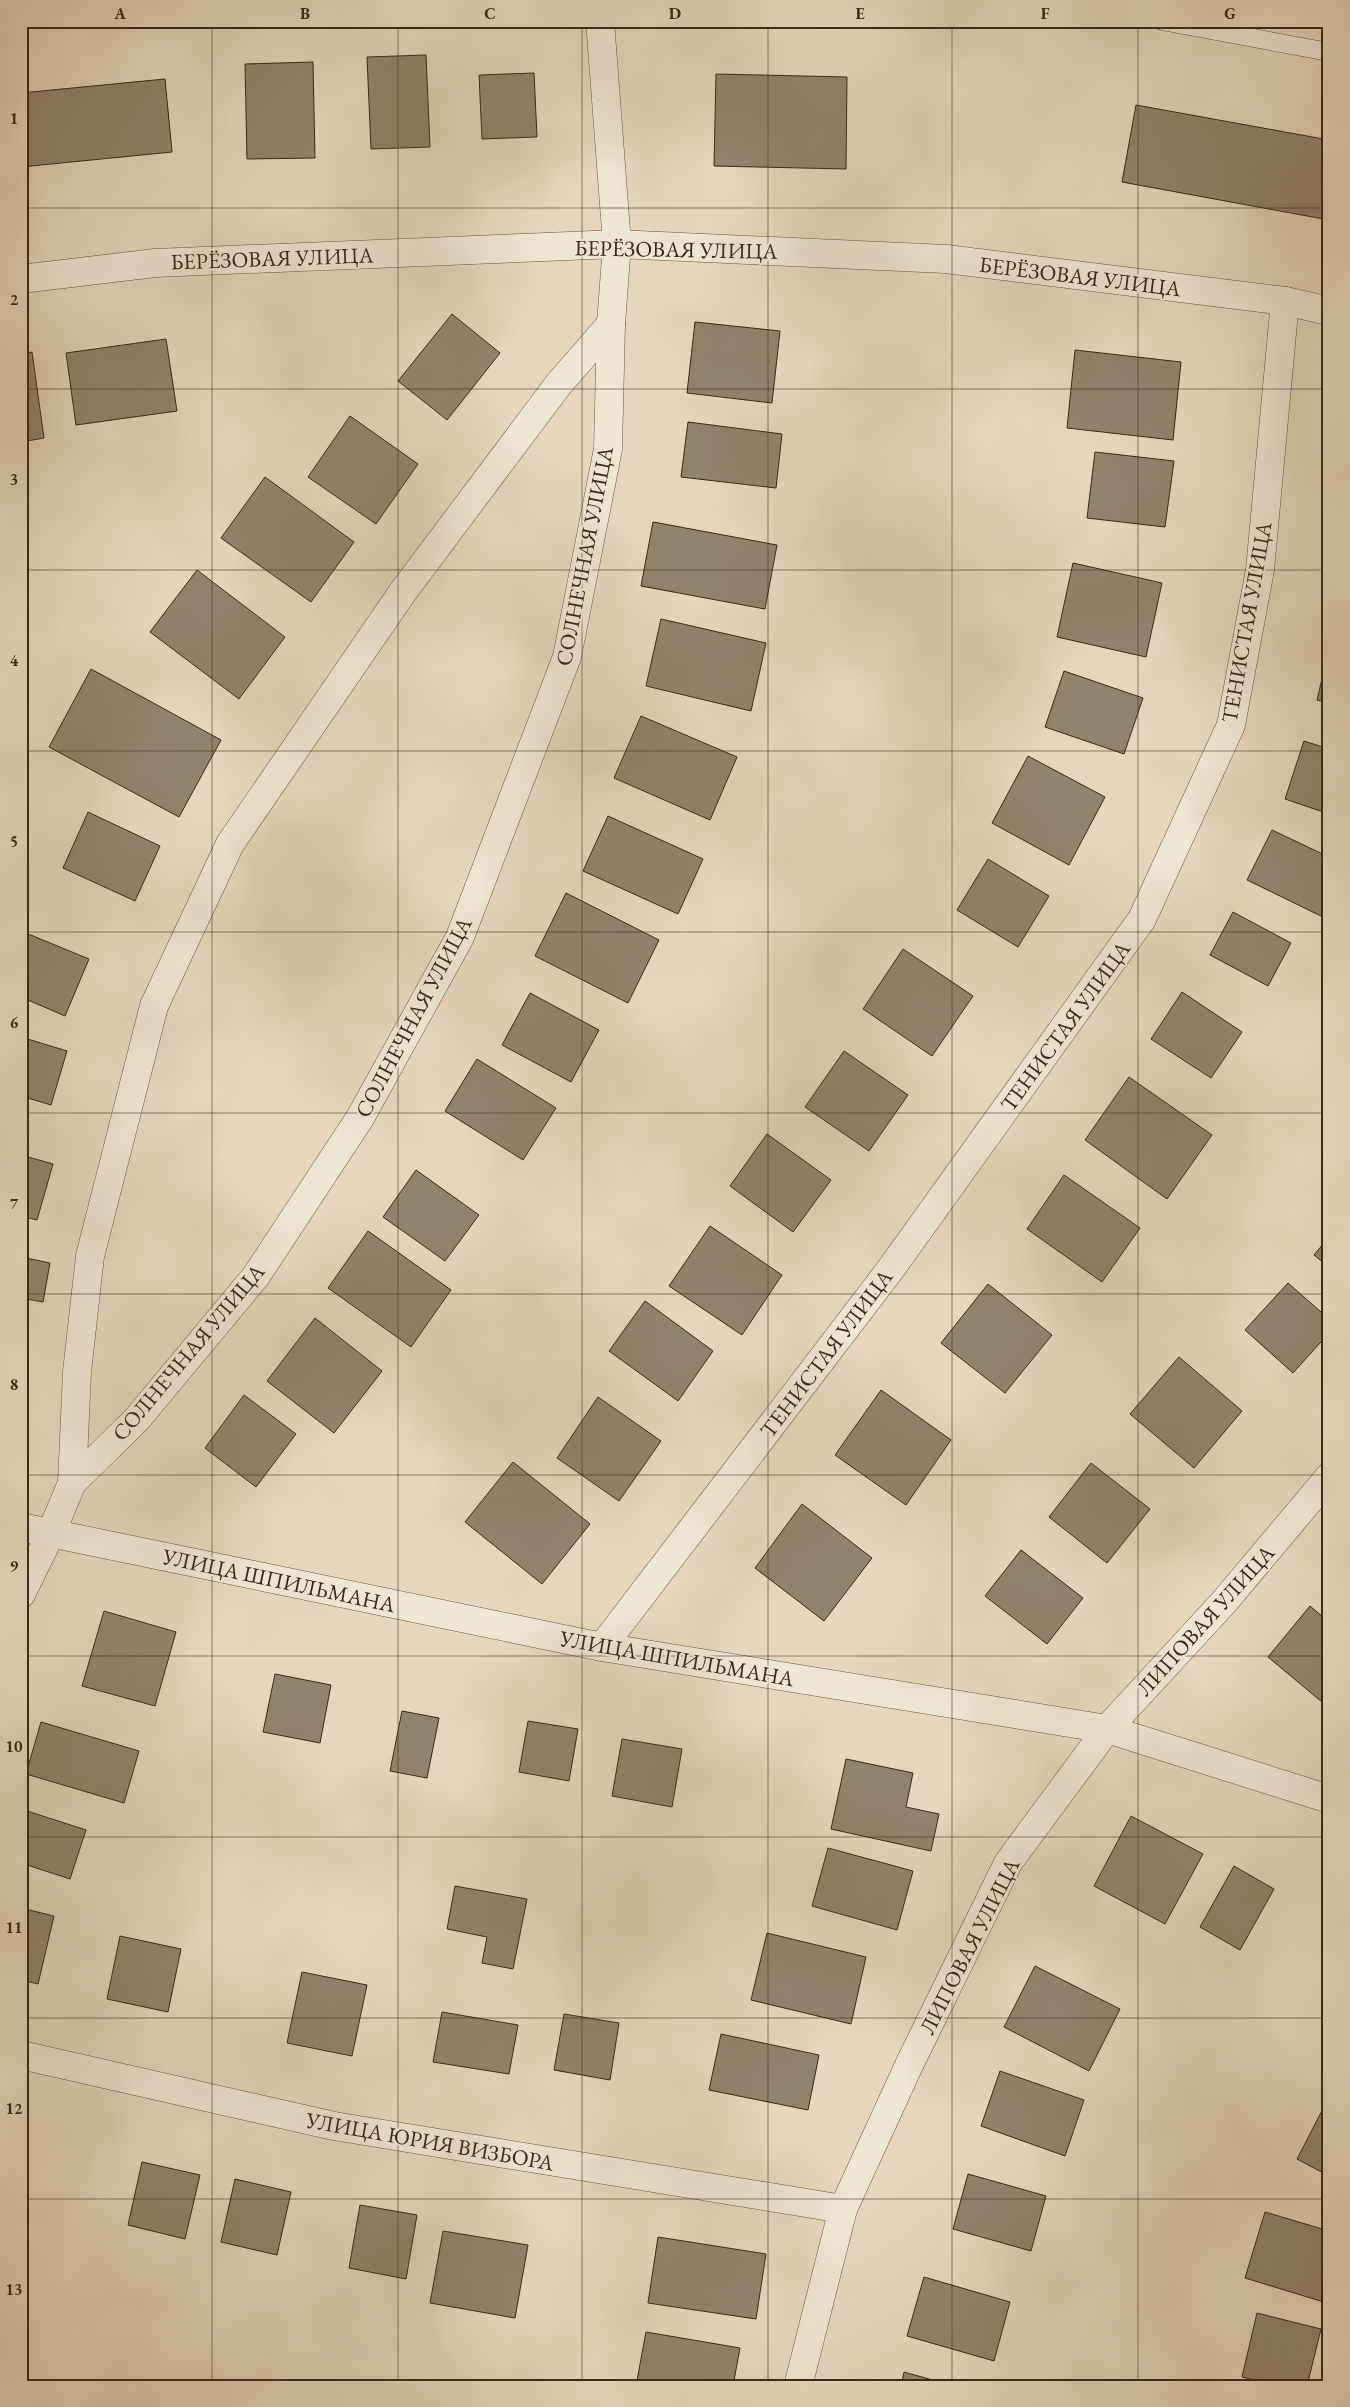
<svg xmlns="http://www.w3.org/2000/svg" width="1350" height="2407" viewBox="0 0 1350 2407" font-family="'EB Garamond',serif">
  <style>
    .building { fill: #92836d; stroke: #382817 }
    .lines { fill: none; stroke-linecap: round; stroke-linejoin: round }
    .service-casing { stroke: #645440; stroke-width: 19 }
    .minor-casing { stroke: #645440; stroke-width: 29 }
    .service { stroke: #efe5d3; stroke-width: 18 }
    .minor { stroke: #efe5d3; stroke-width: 28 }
    .grid { fill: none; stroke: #382817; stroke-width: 1; stroke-opacity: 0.55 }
    .labels { text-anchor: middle; stroke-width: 4; stroke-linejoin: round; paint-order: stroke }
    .street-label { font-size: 22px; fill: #382817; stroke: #efe5d3 }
    .neatline { fill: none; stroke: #382817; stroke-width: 2 }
    .grid-label { font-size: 16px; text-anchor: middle; font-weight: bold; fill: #382817 }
  </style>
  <rect width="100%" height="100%" fill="#e6d7bc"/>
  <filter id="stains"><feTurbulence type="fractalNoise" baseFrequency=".004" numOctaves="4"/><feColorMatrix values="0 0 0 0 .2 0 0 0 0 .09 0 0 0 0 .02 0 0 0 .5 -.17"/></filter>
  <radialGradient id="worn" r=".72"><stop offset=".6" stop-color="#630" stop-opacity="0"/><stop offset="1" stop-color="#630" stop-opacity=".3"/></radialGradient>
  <g class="building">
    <polygon points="426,55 430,147 371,149 367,57"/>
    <polygon points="313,62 315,158 247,159 245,64"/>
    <polygon points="534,73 537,137 482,139 479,75"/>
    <polygon points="716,74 847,77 846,169 714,166"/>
    <polygon points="165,79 172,152 21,167 21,93"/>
    <polygon points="1136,105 1329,140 1329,220 1122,182"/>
    <polygon points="452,314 500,353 447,420 398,381"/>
    <polygon points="695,322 780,331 772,403 687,393"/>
    <polygon points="166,339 177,411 76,425 66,353"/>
    <polygon points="1075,350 1181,362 1173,440 1067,428"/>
    <polygon points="32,352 44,438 21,442 21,354"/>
    <polygon points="350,416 418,464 376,524 308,477"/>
    <polygon points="688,422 782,434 776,488 681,477"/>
    <polygon points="1095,452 1174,461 1165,527 1087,518"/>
    <polygon points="265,477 354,542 311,602 221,538"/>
    <polygon points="653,522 777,545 765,609 641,586"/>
    <polygon points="1073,563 1162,583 1146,657 1057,637"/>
    <polygon points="197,570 285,637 239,699 150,632"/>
    <polygon points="661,619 766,643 751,711 646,686"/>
    <polygon points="1329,649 1329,703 1317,700"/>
    <polygon points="91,669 221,740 179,817 49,747"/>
    <polygon points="1064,671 1143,698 1124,754 1045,727"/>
    <polygon points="641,716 737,757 710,820 614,778"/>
    <polygon points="1304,741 1329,749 1329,814 1285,799"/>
    <polygon points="1028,756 1105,797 1069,865 992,823"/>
    <polygon points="88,812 160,846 135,901 63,868"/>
    <polygon points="608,816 703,859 678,914 583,871"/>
    <polygon points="1272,830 1329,857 1329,900 1321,916 1247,880"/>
    <polygon points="988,859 1049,896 1018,947 957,910"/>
    <polygon points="566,893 659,940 628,1003 535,956"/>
    <polygon points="1233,912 1291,943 1268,986 1210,955"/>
    <polygon points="21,931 89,959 65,1016 21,997"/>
    <polygon points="903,949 973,996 932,1056 863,1009"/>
    <polygon points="1182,992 1242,1032 1211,1078 1151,1039"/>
    <polygon points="530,993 599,1030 571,1082 502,1045"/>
    <polygon points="21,1037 67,1051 51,1105 21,1096"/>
    <polygon points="844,1051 908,1095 869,1151 805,1107"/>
    <polygon points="477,1059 556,1108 523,1160 445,1111"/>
    <polygon points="1129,1077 1212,1135 1167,1199 1085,1140"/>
    <polygon points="767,1134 831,1180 793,1232 730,1186"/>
    <polygon points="21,1155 53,1164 37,1220 21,1216"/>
    <polygon points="416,1170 479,1215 445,1261 383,1217"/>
    <polygon points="1064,1175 1140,1228 1102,1282 1027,1229"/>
    <polygon points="710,1226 782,1275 742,1335 669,1286"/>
    <polygon points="368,1231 451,1290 411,1347 328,1288"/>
    <polygon points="1329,1237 1329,1267 1314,1255"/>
    <polygon points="21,1257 50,1263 43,1302 21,1298"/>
    <polygon points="1288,1283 1329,1319 1329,1333 1293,1373 1245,1330"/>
    <polygon points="988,1284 1052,1335 1005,1393 941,1343"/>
    <polygon points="645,1301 713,1351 678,1401 609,1351"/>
    <polygon points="315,1318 382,1371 334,1433 267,1381"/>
    <polygon points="1179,1357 1242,1411 1194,1468 1130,1414"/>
    <polygon points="881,1390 951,1440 906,1505 835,1455"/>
    <polygon points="244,1395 296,1434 256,1487 205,1448"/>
    <polygon points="598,1397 661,1441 619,1501 557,1458"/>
    <polygon points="513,1462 590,1524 542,1584 465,1522"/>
    <polygon points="1091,1463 1150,1509 1107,1563 1049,1517"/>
    <polygon points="802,1504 872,1558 824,1621 755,1568"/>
    <polygon points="1021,1550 1083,1598 1047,1644 985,1596"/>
    <polygon points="1310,1606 1329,1622 1328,1707 1268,1657"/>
    <polygon points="104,1611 176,1632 155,1706 82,1686"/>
    <polygon points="275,1674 331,1685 320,1743 263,1732"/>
    <polygon points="402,1711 439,1718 427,1778 390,1771"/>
    <polygon points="528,1721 578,1729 569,1781 519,1772"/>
    <polygon points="41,1722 139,1751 124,1803 26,1774"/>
    <polygon points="622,1739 682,1749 672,1807 612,1796"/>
    <polygon points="846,1759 913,1773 906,1807 939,1814 931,1851 831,1829"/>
    <polygon points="21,1809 86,1830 70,1879 21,1863"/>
    <polygon points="1131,1816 1203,1854 1165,1924 1094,1886"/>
    <polygon points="828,1848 913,1871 897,1930 812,1906"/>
    <polygon points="1234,1866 1274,1889 1240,1950 1200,1927"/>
    <polygon points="455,1886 527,1899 513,1969 482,1963 487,1937 447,1929"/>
    <polygon points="21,1908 54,1916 38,1984 21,1980"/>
    <polygon points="767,1933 866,1957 851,2024 751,2000"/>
    <polygon points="120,1936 181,1949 168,2012 107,1999"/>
    <polygon points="1035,1966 1120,2009 1089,2071 1004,2027"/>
    <polygon points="302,1972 367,1985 352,2056 287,2043"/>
    <polygon points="442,2012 518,2025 509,2074 433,2062"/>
    <polygon points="564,2014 619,2023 610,2080 554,2070"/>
    <polygon points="721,2034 819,2055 808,2110 709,2090"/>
    <polygon points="1000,2071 1084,2100 1065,2156 981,2126"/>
    <polygon points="1328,2099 1329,2099 1329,2176 1297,2159"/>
    <polygon points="142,2162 200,2175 185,2239 128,2225"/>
    <polygon points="968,2174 1046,2196 1031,2251 953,2229"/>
    <polygon points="235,2179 291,2192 277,2255 221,2242"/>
    <polygon points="360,2205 417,2215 406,2279 349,2268"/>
    <polygon points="1265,2212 1329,2231 1327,2303 1245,2278"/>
    <polygon points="443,2231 528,2245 515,2318 430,2303"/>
    <polygon points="658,2237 766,2254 756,2319 648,2303"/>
    <polygon points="924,2277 1010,2302 994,2361 907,2336"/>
    <polygon points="1257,2313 1321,2329 1307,2386 1279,2386 1242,2377"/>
    <polygon points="646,2332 740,2348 733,2386 636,2386"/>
    <polygon points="904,2372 954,2386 901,2386"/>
  </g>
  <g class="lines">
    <defs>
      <polyline id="service" points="1162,21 1329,52"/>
      <g id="minor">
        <polyline points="21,279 155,263 617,244 946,259 1285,301 1329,311"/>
        <polyline points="72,1483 77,1372 90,1256 154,1006 230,844 402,593 558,385 611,324"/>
        <polyline points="21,1527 602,1647 1107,1729 1329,1799"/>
        <polyline points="21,1594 51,1533 72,1483 137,1419 256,1276 360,1118 460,937 567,657 608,449 611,324 617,244 600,21"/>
        <polyline points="602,1647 890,1270 1142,919 1231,725 1260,570 1285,301"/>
        <polyline points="21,2055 334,2126 843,2209"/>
        <polyline points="798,2386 843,2209 910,2063 1008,1863 1107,1729 1224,1602 1329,1477"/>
      </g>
    </defs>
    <use href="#service" class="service-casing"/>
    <use href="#minor" class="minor-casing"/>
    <use href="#service" class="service"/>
    <use href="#minor" class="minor"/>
  </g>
  <path class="grid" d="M212 21V2386M398 21V2386M582 21V2386M768 21V2386M952 21V2386M1138 21V2386M21 208H1329M21 389H1329M21 570H1329M21 751H1329M21 932H1329M21 1113H1329M21 1294H1329M21 1475H1329M21 1656H1329M21 1837H1329M21 2018H1329M21 2199H1329"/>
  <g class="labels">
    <g class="street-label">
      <text transform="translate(676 249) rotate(1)" y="8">БЕРЁЗОВАЯ УЛИЦА</text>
      <text transform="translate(272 258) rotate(-2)" y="8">БЕРЁЗОВАЯ УЛИЦА</text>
      <text transform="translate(1080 276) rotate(7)" y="8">БЕРЁЗОВАЯ УЛИЦА</text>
      <text transform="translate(584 556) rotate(-79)" y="8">СОЛНЕЧНАЯ УЛИЦА</text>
      <text transform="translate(1246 622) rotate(-80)" y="8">ТЕНИСТАЯ УЛИЦА</text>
      <text transform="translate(413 1017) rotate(-62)" y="8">СОЛНЕЧНАЯ УЛИЦА</text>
      <text transform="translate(1065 1026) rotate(-54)" y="8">ТЕНИСТАЯ УЛИЦА</text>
      <text transform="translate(188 1352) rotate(-50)" y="8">СОЛНЕЧНАЯ УЛИЦА</text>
      <text transform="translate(826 1353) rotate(-53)" y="8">ТЕНИСТАЯ УЛИЦА</text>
      <text transform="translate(279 1580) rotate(12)" y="8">УЛИЦА ШПИЛЬМАНА</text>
      <text transform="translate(1205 1620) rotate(-48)" y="8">ЛИПОВАЯ УЛИЦА</text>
      <text transform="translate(677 1658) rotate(10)" y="8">УЛИЦА ШПИЛЬМАНА</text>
      <text transform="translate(969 1946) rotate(-63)" y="8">ЛИПОВАЯ УЛИЦА</text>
      <text transform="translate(430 2141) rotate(10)" y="8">УЛИЦА ЮРИЯ ВИЗБОРА</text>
    </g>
  </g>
  <rect width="1350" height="2407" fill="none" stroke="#e6d7bc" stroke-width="55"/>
  <rect x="28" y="28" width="1294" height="2352" class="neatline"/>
  <g class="grid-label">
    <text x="120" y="19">A</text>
    <text x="305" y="19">B</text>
    <text x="490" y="19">C</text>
    <text x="675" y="19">D</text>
    <text x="860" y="19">E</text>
    <text x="1045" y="19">F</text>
    <text x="1230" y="19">G</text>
    <text x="14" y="124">1</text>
    <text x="14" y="305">2</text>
    <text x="14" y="485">3</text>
    <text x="14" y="666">4</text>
    <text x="14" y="847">5</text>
    <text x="14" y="1028">6</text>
    <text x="14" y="1209">7</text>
    <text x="14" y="1390">8</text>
    <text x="14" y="1571">9</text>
    <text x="14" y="1752">10</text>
    <text x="14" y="1933">11</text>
    <text x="14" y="2114">12</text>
    <text x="14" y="2295">13</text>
  </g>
  <rect width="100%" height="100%" filter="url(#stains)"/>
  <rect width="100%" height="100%" fill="url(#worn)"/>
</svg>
